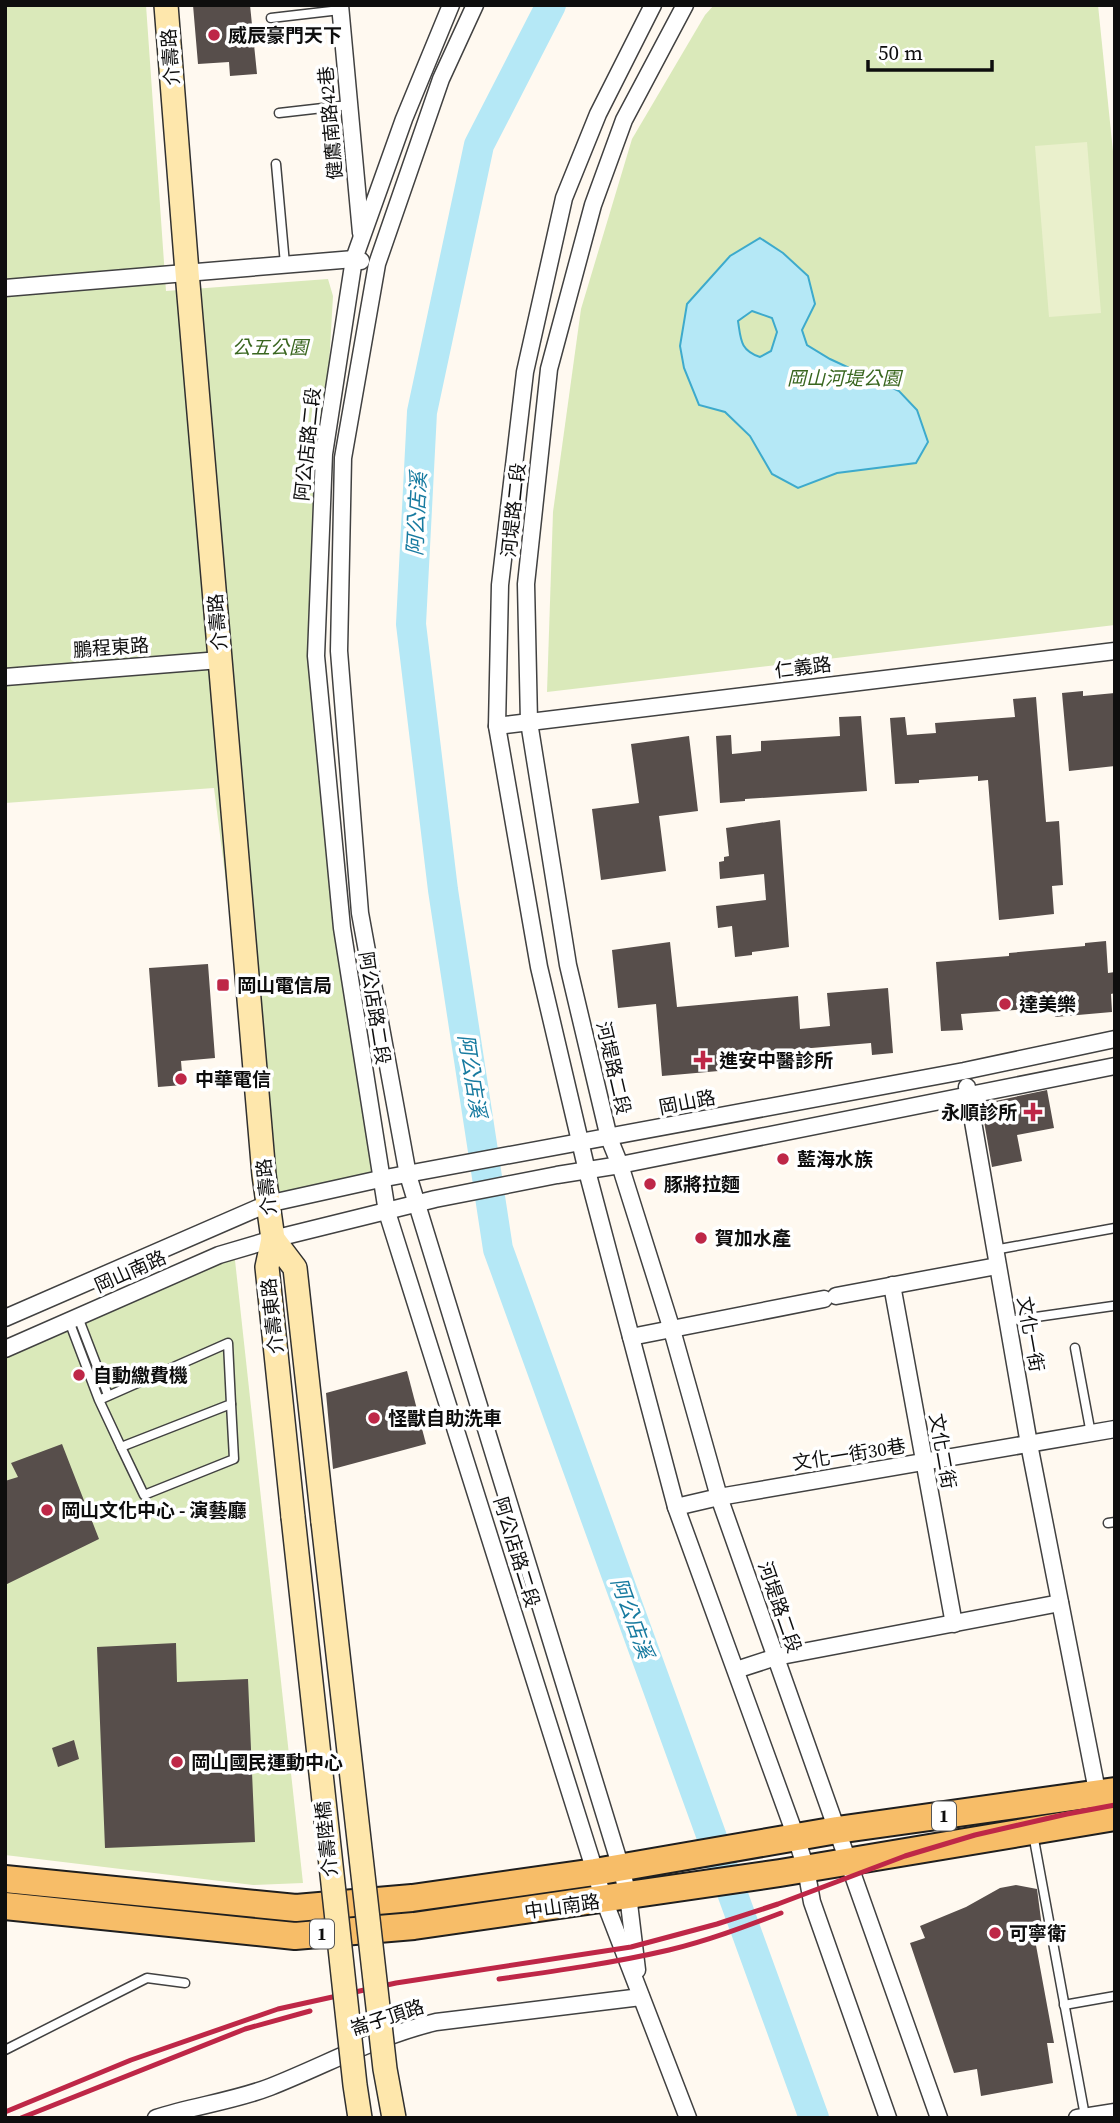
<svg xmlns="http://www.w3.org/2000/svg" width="1120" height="2123" viewBox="0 0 1120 2123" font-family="'Source Serif 4','Noto Sans TC',serif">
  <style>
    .green { fill: #dae9ba }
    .pitch { fill: #eaf0cc }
    .water { fill: #b5e8f6; stroke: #3daacc; stroke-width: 2; fill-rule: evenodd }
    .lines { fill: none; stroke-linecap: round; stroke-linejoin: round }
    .river { stroke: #b5e8f6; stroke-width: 30 }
    .building { fill: #574e4b }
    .lane-casing { stroke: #414141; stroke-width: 11 }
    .street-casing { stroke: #414141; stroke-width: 19 }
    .secondary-casing { stroke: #303030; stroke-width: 26 }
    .primary-casing { stroke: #1f1f1f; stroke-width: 30 }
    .lane { stroke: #fff; stroke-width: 8 }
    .street { stroke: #fff; stroke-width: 16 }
    .secondary { stroke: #fee7ac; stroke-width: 23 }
    .primary { stroke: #f7bd68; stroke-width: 26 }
    .rail { stroke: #be2747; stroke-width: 5 }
    .secondary-bridge-casing { stroke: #303030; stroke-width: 26; stroke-linecap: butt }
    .secondary-bridge { stroke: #fee7ac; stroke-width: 23 }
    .poi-dot { fill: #be2747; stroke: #fff; stroke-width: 2.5 }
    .labels { text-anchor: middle; stroke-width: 7; stroke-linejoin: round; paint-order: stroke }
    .shield { fill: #fff; stroke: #565656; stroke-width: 2 }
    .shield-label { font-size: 18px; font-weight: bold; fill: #0e0e0e }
    .poi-label { font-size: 19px; font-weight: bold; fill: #0e0e0e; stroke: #fff; text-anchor: start }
    .street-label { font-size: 19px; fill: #0e0e0e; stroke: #fff }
    .park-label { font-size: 19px; font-style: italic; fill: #39661f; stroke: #fff }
    .water-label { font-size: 21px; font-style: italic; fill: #187ba0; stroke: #fff }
  </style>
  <rect width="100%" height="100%" fill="#fff9f0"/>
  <g class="green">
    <polygon points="5,5 146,5 166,291 328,279 333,296 324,454 316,656 380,1179 267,1204 214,788 5,803"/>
    <polygon points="714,5 1098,5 1115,171 1115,625 547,692 553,512 581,309 632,139 705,15"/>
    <polygon points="234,1251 303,1883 253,1885 5,1855 5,1350"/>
  </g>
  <polygon class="pitch" points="1087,142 1101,313 1049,317 1035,146"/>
  <path class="water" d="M760 238 783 253 808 276 815 304 802 330 807 345 830 359 899 391 917 410 928 442 916 463 837 473 798 488 772 474 750 436 725 412 699 405 684 368 680 346 687 304 730 256ZM752 311 772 318 777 332 771 351 760 357C740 350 741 340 738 321Z"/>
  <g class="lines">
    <polyline class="river" points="551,5 479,145 422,412 411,624 443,890 498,1249 814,2118"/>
  </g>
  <g class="building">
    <polygon points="193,5 250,5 257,74 230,76 229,62 198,64"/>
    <polygon points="1083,691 1083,696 1115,693 1115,766 1069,771 1062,693"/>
    <polygon points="1036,697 1046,822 1059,821 1063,885 1052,886 1054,914 999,920 988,780 978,781 978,776 919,780 919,783 895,784 890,718 905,717 907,735 936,733 935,723 1015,717 1013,699"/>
    <polygon points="861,716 867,791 745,799 745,801 720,803 716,736 731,735 732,754 761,751 761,741 840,736 839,717"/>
    <polygon points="689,736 698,811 659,816 666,871 601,880 592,809 639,803 631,744"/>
    <polygon points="780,820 789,947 752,952 752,955 735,957 732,926 718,928 716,906 766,900 764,874 720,879 719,862 724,861 724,857 729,856 726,828"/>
    <polygon points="1106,941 1108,973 1115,972 1115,993 1111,994 1112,1012 1055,1017 1054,1007 961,1014 963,1030 941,1031 936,962 1009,956 1009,953 1085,946 1085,943"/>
    <polygon points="670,942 677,1007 798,996 800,1029 830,1026 827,993 888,988 893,1053 872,1055 871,1043 764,1052 765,1067 662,1076 656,1004 618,1008 612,950"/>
    <polygon points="208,964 215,1058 181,1061 183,1085 158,1087 149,968"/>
    <polygon points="1047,1090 1054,1128 1017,1135 1022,1161 992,1167 981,1104"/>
    <polygon points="407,1371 426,1444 333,1469 326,1393"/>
    <polygon points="62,1444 99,1539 5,1585 5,1481 18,1477 11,1463"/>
    <polygon points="176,1643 177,1682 248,1679 255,1842 105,1848 97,1647"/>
    <polygon points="74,1740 79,1759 58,1767 52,1748"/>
    <polygon points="1016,1885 1037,1889 1042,1927 1033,1929 1054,2043 1047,2043 1053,2083 981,2096 977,2069 954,2073 910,1943 925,1938 920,1926 966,1907 1000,1888"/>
  </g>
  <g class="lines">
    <defs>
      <g id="lane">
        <polyline points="271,18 340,10"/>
        <polyline points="279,113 349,105"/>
        <polyline points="276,164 285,264"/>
        <polyline points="994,1250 1115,1228"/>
        <polyline points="78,1317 108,1395"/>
        <polyline points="69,1321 99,1400 121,1447 231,1404 228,1343 99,1400"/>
        <polyline points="1008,1321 1113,1306"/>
        <polyline points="1075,1348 1091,1434"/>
        <polyline points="121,1447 144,1495 234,1459 231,1404"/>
        <polyline points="1108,1523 1115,1522"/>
        <polyline points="1033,1834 1085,2116"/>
        <polyline points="1064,2005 1115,1996"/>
        <polyline points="5,2050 147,1978 185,1983"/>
      </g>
      <g id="street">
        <polyline points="340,5 361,233"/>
        <polyline points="451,5 404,119 354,259 324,454 316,656 342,928 387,1212 604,1900 688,2118"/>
        <polyline points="475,5 441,79 377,264 343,458 339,651 360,913 408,1175 621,1868 628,1895 637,1970"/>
        <polyline points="653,5 598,114 564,198 525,372 500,585 497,726 539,967 587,1171 676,1507 796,1837 806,1869 812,1902 888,2118"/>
        <polyline points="685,5 624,120 593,205 549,369 526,584 529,722 568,965 609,1138 620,1165 672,1330 719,1497 939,2118"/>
        <polyline points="5,288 354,259 361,261"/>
        <polyline points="5,677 220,660"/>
        <polyline points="497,726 1115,651"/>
        <polyline points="967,1087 1029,1444 1099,1801"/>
        <polyline points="892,1285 954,1624"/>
        <polyline points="836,1296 997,1266"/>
        <polyline points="5,1318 267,1204 380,1179 964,1071 1115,1039"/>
        <polyline points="631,1337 824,1299"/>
        <polyline points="5,1349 219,1255 273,1239 435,1199 557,1175 620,1165 1115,1066"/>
        <polyline points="676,1507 719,1497 1115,1429"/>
        <polyline points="736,1670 776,1657 1060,1603"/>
        <path d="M156 2118C193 2106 234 2101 270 2087 326 2065 377 2036 436 2022L641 1997"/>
        <polyline points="1077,2118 1115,2112"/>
      </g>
      <g id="secondary">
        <polyline points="166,5 187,272 264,1175 273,1239 267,1267 293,1517"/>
        <polyline points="273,1239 295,1268 323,1522"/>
      </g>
      <g id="primary">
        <polyline points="5,1879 296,1908 412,1898 595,1872 837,1830 1115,1791"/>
        <polyline points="5,1906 295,1936 414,1926 780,1873 1115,1817"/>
      </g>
    </defs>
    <use href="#lane" class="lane-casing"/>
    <use href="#street" class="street-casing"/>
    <use href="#secondary" class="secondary-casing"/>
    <use href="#primary" class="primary-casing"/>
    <use href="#lane" class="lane"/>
    <use href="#street" class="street"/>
    <use href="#secondary" class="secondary"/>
    <use href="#primary" class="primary"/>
    <g class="rail">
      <path d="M499 1979C556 1971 613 1963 669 1950 707 1941 744 1927 781 1913"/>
      <polyline points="5,2112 131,2060 278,2009 396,1983 631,1947 717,1924 778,1904 905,1856 975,1835 1067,1814 1115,1805"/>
      <polyline points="21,2118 245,2029 310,2011"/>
    </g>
    <defs>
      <g id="secondary-bridge">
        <polyline points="293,1517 355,2085 360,2118"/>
        <polyline points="323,1522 385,2069 394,2118"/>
      </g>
    </defs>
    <use href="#secondary-bridge" class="secondary-bridge-casing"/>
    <use href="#secondary-bridge" class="secondary-bridge"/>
  </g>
  <g class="poi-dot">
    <circle cx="214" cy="35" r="7"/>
    <rect x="216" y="978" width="14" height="14" rx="3.5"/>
    <circle cx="1005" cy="1004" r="7"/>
    <path d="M699.5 1049.5h7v7h7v7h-7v7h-7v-7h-7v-7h7z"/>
    <circle cx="181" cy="1079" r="7"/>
    <path d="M1029.5 1101.5h7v7h7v7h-7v7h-7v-7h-7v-7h7z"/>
    <circle cx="783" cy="1159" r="7"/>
    <circle cx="650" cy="1184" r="7"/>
    <circle cx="701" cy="1238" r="7"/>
    <circle cx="79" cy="1375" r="7"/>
    <circle cx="374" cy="1418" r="7"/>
    <circle cx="47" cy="1510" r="7"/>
    <circle cx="177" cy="1762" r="7"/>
    <circle cx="995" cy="1933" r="7"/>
  </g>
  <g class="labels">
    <g class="shield">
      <rect x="932" y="1801.5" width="24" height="29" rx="5"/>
      <rect x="310" y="1919.5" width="24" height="29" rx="5"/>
    </g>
    <g class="shield-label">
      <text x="944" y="1822">1</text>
      <text x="322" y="1940">1</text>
    </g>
    <g class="poi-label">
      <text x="228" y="42">威辰豪門天下</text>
      <text x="237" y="992">岡山電信局</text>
      <text x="1019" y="1011">達美樂</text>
      <text x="719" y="1067">進安中醫診所</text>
      <text x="195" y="1086">中華電信</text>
      <text x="1017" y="1119" text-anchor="end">永順診所</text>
      <text x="797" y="1166">藍海水族</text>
      <text x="664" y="1191">豚將拉麵</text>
      <text x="715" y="1245">賀加水產</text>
      <text x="93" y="1382">自動繳費機</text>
      <text x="388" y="1425">怪獸自助洗車</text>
      <text x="61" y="1517">岡山文化中心 - 演藝廳</text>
      <text x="191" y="1769">岡山國民運動中心</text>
      <text x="1009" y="1940">可寧衛</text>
    </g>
    <g class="street-label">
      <text transform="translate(170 57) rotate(-94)" y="7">介壽路</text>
      <text transform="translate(330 123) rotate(-95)" y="7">健鷹南路42巷</text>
      <text transform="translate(307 444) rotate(-84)" y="7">阿公店路二段</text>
      <text transform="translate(513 510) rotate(-84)" y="7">河堤路二段</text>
      <text transform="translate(217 622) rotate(-95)" y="7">介壽路</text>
      <text transform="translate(111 647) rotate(-4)" y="7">鵬程東路</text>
      <text transform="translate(803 667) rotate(-7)" y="7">仁義路</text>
      <text transform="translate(375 1008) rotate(81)" y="7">阿公店路二段</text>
      <text transform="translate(614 1068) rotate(77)" y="7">河堤路二段</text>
      <text transform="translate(687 1102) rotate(-11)" y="7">岡山路</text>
      <text transform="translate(266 1187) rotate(-96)" y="7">介壽路</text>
      <text transform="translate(130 1271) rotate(-24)" y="7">岡山南路</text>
      <text transform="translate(272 1316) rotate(-96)" y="7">介壽東路</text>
      <text transform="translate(1031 1334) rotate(80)" y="7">文化一街</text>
      <text transform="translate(943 1451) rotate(80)" y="7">文化二街</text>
      <text transform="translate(849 1454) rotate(-9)" y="7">文化一街30巷</text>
      <text transform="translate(517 1552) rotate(73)" y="7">阿公店路二段</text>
      <text transform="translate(780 1607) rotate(71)" y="7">河堤路二段</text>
      <text transform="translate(326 1839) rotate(-96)" y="7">介壽陸橋</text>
      <text transform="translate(562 1906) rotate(-8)" y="7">中山南路</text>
      <text transform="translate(387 2017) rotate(-18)" y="7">崙子頂路</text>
    </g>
    <g class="park-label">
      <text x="270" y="354">公五公園</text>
      <text x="844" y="385">岡山河堤公園</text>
    </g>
    <g class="water-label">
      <text transform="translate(417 514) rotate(-87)" y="7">阿公店溪</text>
      <text transform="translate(472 1076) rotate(81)" y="7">阿公店溪</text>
      <text transform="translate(632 1618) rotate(70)" y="7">阿公店溪</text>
    </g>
  </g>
  <rect width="1120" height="2123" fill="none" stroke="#0e0e0e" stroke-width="14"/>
  <path d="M868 60v10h124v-10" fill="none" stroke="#0e0e0e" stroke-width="3.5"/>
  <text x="878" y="60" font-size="21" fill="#0e0e0e" stroke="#ffffff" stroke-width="5" paint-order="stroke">50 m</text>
</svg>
